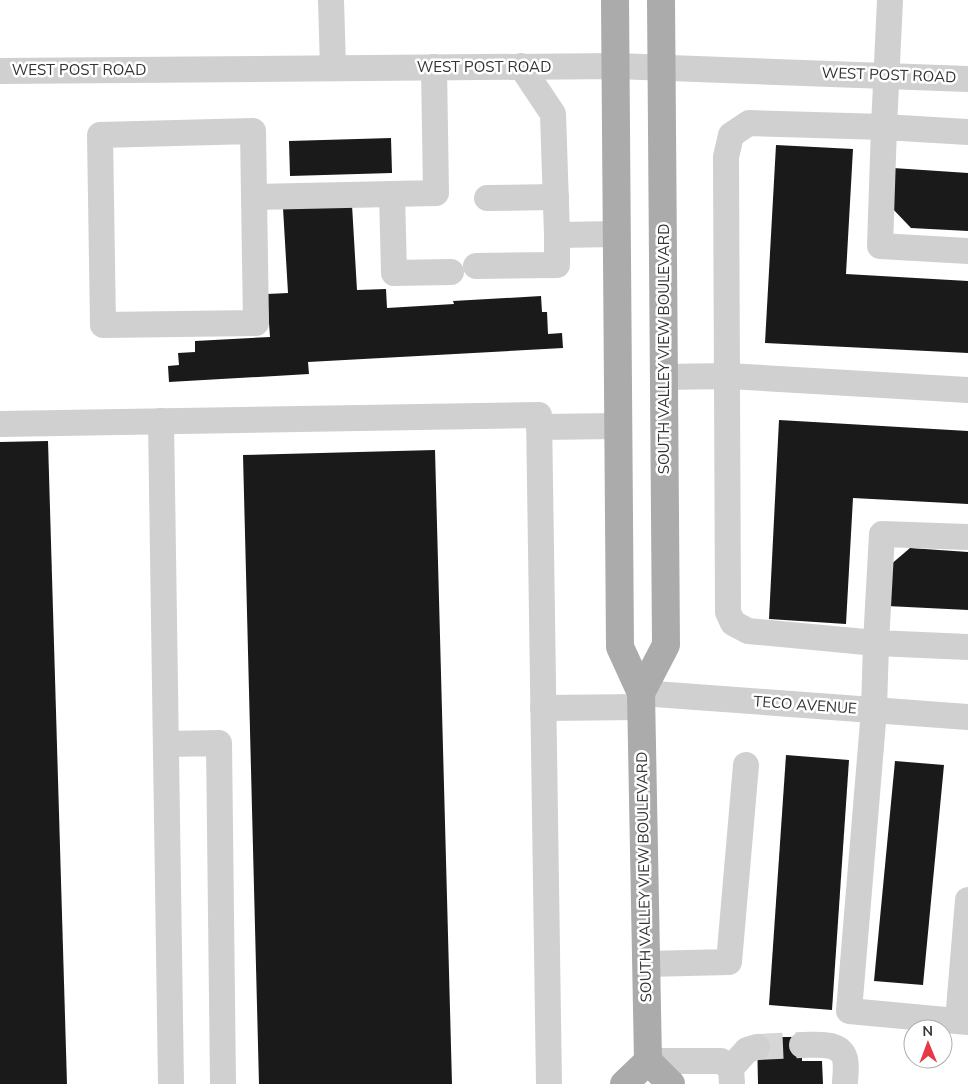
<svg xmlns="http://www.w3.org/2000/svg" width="968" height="1084" viewBox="0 0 968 1084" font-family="Mulish,sans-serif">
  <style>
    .building { fill: #1a1a1a }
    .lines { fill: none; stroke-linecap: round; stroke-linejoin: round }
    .minor-tunnel { stroke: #d6d6d6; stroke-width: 26; stroke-dasharray: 26 13; stroke-linecap: butt }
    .minor { stroke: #d0d0d0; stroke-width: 26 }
    .major { stroke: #ababab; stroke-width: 28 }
    .labels { text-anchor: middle; stroke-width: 5; stroke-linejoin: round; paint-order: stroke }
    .street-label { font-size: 15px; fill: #333; stroke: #fff }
  </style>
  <rect width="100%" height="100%" fill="#fff"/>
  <g class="building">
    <polygon points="391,138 392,173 290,176 289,141"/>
    <polygon points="776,145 853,149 846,274 968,281 968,353 765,343"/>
    <polygon points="893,168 968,173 968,231 911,228 891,207"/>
    <polygon points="352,205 357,290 386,289 387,308 454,304 453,301 541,296 542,312 547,312 548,334 562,333 563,348 308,362 309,374 169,382 168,366 179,365 178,353 195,352 195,341 270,337 267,294 288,293 283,208"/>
    <polygon points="779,420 968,431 968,504 853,498 846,624 769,619"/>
    <polygon points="48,441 67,1084 0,1084 0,442"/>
    <polygon points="435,450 452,1084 259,1084 243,455"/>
    <polygon points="910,548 968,552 968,610 887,606 889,566"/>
    <polygon points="786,755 849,760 832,1010 769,1005"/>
    <polygon points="895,761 944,765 923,985 874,981"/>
    <polygon points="757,1037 802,1037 802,1061 822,1061 823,1084 758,1084"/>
  </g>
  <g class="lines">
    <polyline class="minor-tunnel" points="757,1047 802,1045"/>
    <g class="minor">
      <polyline points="331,0 333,68"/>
      <polyline points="890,0 884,127 749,123 731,135 726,157 728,612 733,623 748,631 876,643 874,710 849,1011 968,1022"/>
      <polyline points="521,66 553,114 557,235 617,234"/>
      <polyline points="434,67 436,193 392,194 394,273 451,272"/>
      <polyline points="0,71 616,66 968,79"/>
      <polygon points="253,131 256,323 103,325 100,135"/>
      <polyline points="968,132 884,127 880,246 968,251"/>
      <polyline points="255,197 392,194"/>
      <polyline points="487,198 556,197"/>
      <polyline points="476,266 557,265 557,235"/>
      <polyline points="664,377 728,376 968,390"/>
      <polyline points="161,421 171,1084"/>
      <polyline points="0,424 539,415 549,1084"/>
      <polyline points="539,427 619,426"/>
      <polyline points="968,537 882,534 876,643 968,647"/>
      <polyline points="641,693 968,717"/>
      <polyline points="543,708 642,707"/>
      <polyline points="167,744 219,743 223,1084"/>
      <polyline points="646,964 729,962 746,765"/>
      <polyline points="958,1021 968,900"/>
      <path d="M802 1045C816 1045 840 1041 845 1059 847 1067 845 1076 845 1084"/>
      <polyline points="648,1061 721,1061 731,1068 732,1084"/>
      <polyline points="731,1068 747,1050 757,1047"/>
    </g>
    <g class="major">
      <polyline points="615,0 620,647 641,693 648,1061 671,1084"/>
      <polyline points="641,693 666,645 661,0"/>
      <polyline points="624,1084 648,1061"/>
    </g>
  </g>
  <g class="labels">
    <g class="street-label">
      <text x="484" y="72">WEST POST ROAD</text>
      <text x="79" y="75">WEST POST ROAD</text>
      <text transform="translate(889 75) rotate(2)" y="5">WEST POST ROAD</text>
      <text transform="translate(664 349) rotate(-90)" y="5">SOUTH VALLEY VIEW BOULEVARD</text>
      <text transform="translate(805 705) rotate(4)" y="5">TECO AVENUE</text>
      <text transform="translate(644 877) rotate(-91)" y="5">SOUTH VALLEY VIEW BOULEVARD</text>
    </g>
  </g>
  <g transform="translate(928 1044) rotate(359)"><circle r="24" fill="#ffffff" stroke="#adadad"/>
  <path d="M0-4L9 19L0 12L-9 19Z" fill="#e63946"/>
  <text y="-8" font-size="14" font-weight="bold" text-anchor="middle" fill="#333333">N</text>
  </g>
</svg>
